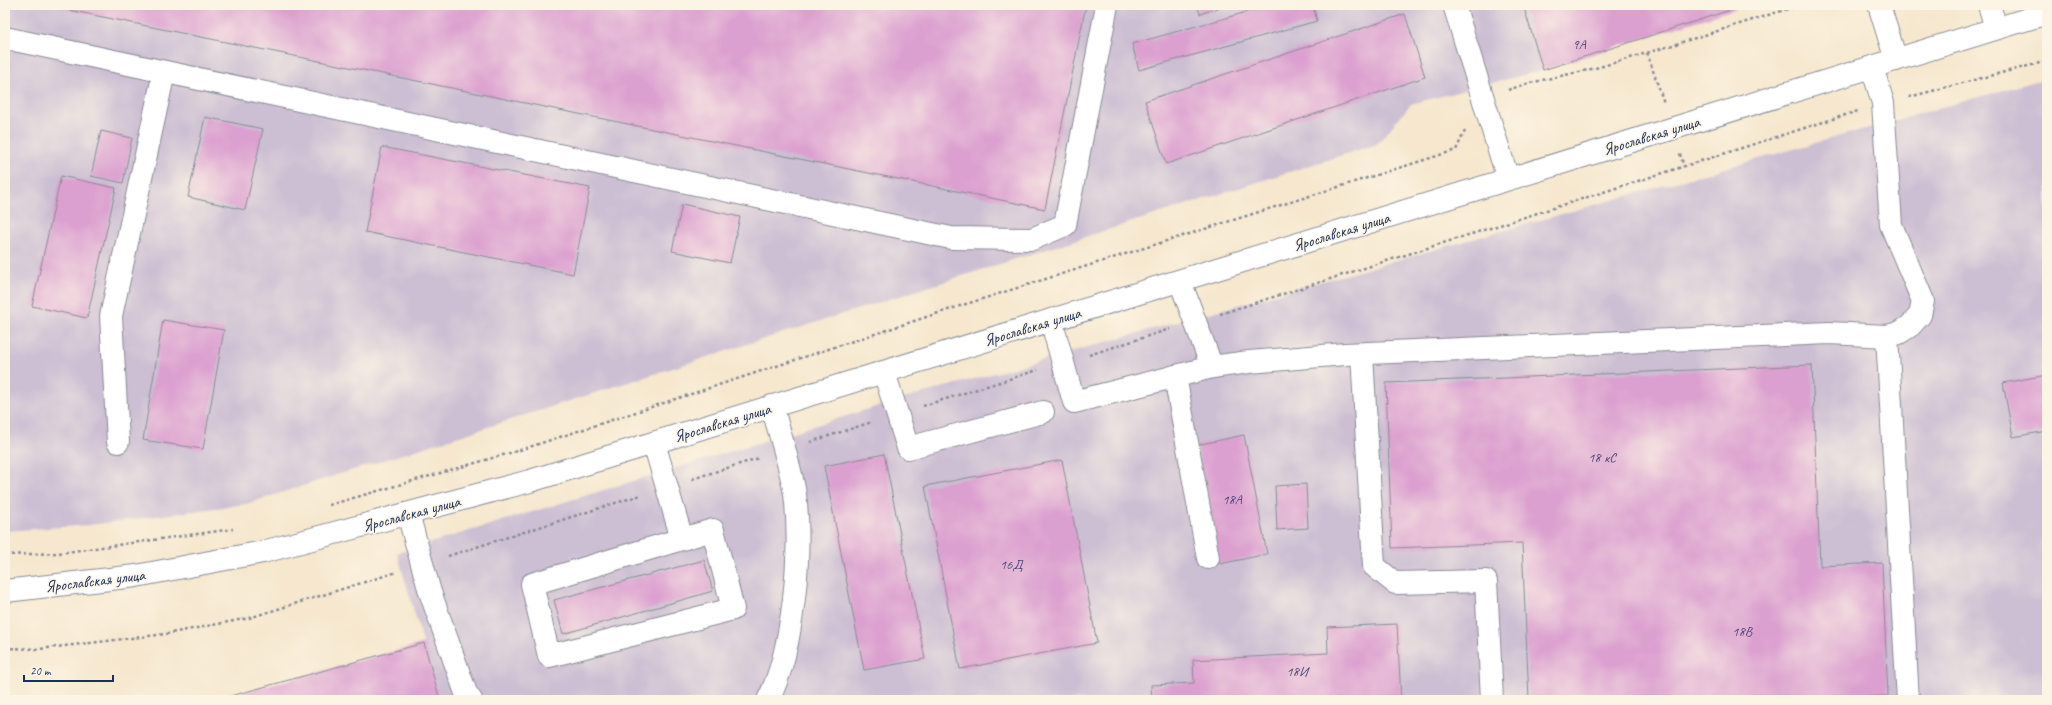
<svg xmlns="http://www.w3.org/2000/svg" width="2052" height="705" viewBox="0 0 2052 705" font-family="Caveat,sans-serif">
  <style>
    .industrial { fill: #ccbed3 }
    .building { fill: #dca0d0 }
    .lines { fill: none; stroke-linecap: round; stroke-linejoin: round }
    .minor-casing { stroke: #888b96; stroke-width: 24 }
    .path { stroke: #888b96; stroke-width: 2.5; stroke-dasharray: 3 3; stroke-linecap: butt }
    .minor { stroke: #fff; stroke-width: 22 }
    .labels { text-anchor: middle; stroke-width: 3; stroke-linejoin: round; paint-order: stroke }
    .number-label { font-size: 14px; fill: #4b4b7a }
    .street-label { font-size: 16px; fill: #1b2f5e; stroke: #fcf5e5 }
  </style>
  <rect width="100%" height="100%" fill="#fcf5e5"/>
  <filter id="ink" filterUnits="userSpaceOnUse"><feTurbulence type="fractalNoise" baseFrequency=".025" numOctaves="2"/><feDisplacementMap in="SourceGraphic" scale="8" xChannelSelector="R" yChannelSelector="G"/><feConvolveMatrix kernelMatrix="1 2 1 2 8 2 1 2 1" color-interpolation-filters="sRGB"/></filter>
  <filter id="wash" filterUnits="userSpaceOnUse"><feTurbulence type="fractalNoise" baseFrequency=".012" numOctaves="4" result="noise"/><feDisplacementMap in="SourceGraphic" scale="16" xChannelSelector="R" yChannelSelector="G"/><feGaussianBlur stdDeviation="0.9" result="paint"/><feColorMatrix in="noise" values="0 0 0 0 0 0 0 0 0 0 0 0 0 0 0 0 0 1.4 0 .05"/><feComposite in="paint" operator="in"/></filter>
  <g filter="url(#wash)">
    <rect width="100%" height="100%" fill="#f6e7ce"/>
    <g class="industrial">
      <polygon points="5,5 1747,5 1543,70 1411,104 1377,144 246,504 90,525 5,531"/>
      <polygon points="2047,78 2047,700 440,700 397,553 892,402"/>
    </g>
    <g id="blocks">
      <g class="building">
        <polygon points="44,5 1086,5 1045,209"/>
        <polygon points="1197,5 1227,5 1200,14"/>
        <polygon points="1272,5 1313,5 1317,21 1139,70 1132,44"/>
        <polygon points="1534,5 1746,5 1543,70 1524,8"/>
        <polygon points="1405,14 1425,77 1166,164 1145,101"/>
        <polygon points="205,117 263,129 245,210 188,197"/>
        <polygon points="101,131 132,138 123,183 91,176"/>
        <polygon points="382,147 590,188 573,274 365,232"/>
        <polygon points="61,176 116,188 87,318 32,306"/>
        <polygon points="682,204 740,217 730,263 672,251"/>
        <polygon points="163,320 224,330 203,449 143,440"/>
        <polygon points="1812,365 1820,566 1882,563 1888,696 1828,698 1828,700 1529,700 1522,543 1392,548 1386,383"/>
        <polygon points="2047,375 2047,431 2013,437 2003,383"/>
        <polygon points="1244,435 1267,554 1220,564 1197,445"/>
        <polygon points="884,454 925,659 864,670 824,466"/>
        <polygon points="1062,460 1097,643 960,669 925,486"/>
        <polygon points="1306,484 1308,528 1277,530 1275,486"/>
        <polygon points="704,560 713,591 563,634 554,600"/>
        <polygon points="1397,624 1401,700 1152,700 1151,685 1194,683 1193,660 1328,653 1327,627"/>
        <polygon points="424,643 440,700 216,700"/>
      </g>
    </g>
  </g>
  <g filter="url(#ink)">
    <use href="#blocks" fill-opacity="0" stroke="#888b96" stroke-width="1"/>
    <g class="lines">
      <defs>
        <g id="minor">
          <polyline points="1454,5 1508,179"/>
          <polyline points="1879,5 1896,60"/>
          <polyline points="1989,5 1996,28"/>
          <polyline points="5,38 951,238 1032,239 1065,225 1107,5"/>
          <polyline points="1180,281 1212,367 1249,362 1345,354 1829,333 1887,336 1899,333 1910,326 1920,315 1923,301 1891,225 1883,103 1872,67"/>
          <polyline points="1051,320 1074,402 1212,367"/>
          <polyline points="1887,336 1908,700"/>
          <polyline points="1362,354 1374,566 1395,583 1486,581 1492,700"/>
          <polyline points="884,372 908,448 1043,412"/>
          <polyline points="1175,376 1208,558"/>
          <polyline points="118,442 111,316 164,72"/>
          <polyline points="654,443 682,539 713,530 733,609 549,656 532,584 682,539"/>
          <polyline points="408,514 430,592 466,693 471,700"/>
          <polyline points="5,591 136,576 263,552 530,481 2047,13"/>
          <path d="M768 700C794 650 802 550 795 494 790 465 780 435 772 406"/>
        </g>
      </defs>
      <use href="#minor" class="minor-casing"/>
      <g class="path">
        <polyline points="1647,53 1664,103"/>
        <path d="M1508 90C1538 79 1571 75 1603 66 1669 47 1735 25 1801 5"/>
        <polyline points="1909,97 2047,61"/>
        <polyline points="1680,154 1684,167"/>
        <polyline points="1220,314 1858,111"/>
        <polyline points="1089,355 1170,329"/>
        <polyline points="923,406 1038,370"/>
        <polyline points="810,442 872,422"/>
        <polyline points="692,479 759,458"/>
        <polyline points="329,505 517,451 963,305 1456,150 1465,131"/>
        <polyline points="5,555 59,553 233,529"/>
        <polyline points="448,556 641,495"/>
        <polyline points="5,648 39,649 166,634 249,618 397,572"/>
      </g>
      <use href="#minor" class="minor"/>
    </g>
  </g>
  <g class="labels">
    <g class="number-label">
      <text x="1579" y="49">9А</text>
      <text x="1602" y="462">18 кС</text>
      <text x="1232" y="504">18А</text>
      <text x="1011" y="569">16Д</text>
      <text x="1742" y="636">18В</text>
      <text x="1297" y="676">18И</text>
    </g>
    <g class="street-label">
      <text transform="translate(1651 135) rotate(-17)" y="6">Ярославская улица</text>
      <text transform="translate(1341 231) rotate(-17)" y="6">Ярославская улица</text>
      <text transform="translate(1032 326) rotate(-17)" y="6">Ярославская улица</text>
      <text transform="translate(722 422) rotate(-17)" y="6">Ярославская улица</text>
      <text transform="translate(411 513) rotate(-15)" y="6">Ярославская улица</text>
      <text transform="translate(95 580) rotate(-7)" y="6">Ярославская улица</text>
    </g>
  </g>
  <rect width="2052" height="705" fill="none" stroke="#fcf5e5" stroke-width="20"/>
  <path d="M24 675v6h89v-6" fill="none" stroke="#1b2f5e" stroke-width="2"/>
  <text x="30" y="675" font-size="12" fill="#1b2f5e" stroke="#fcf5e5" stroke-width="3" paint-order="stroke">20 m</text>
</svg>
